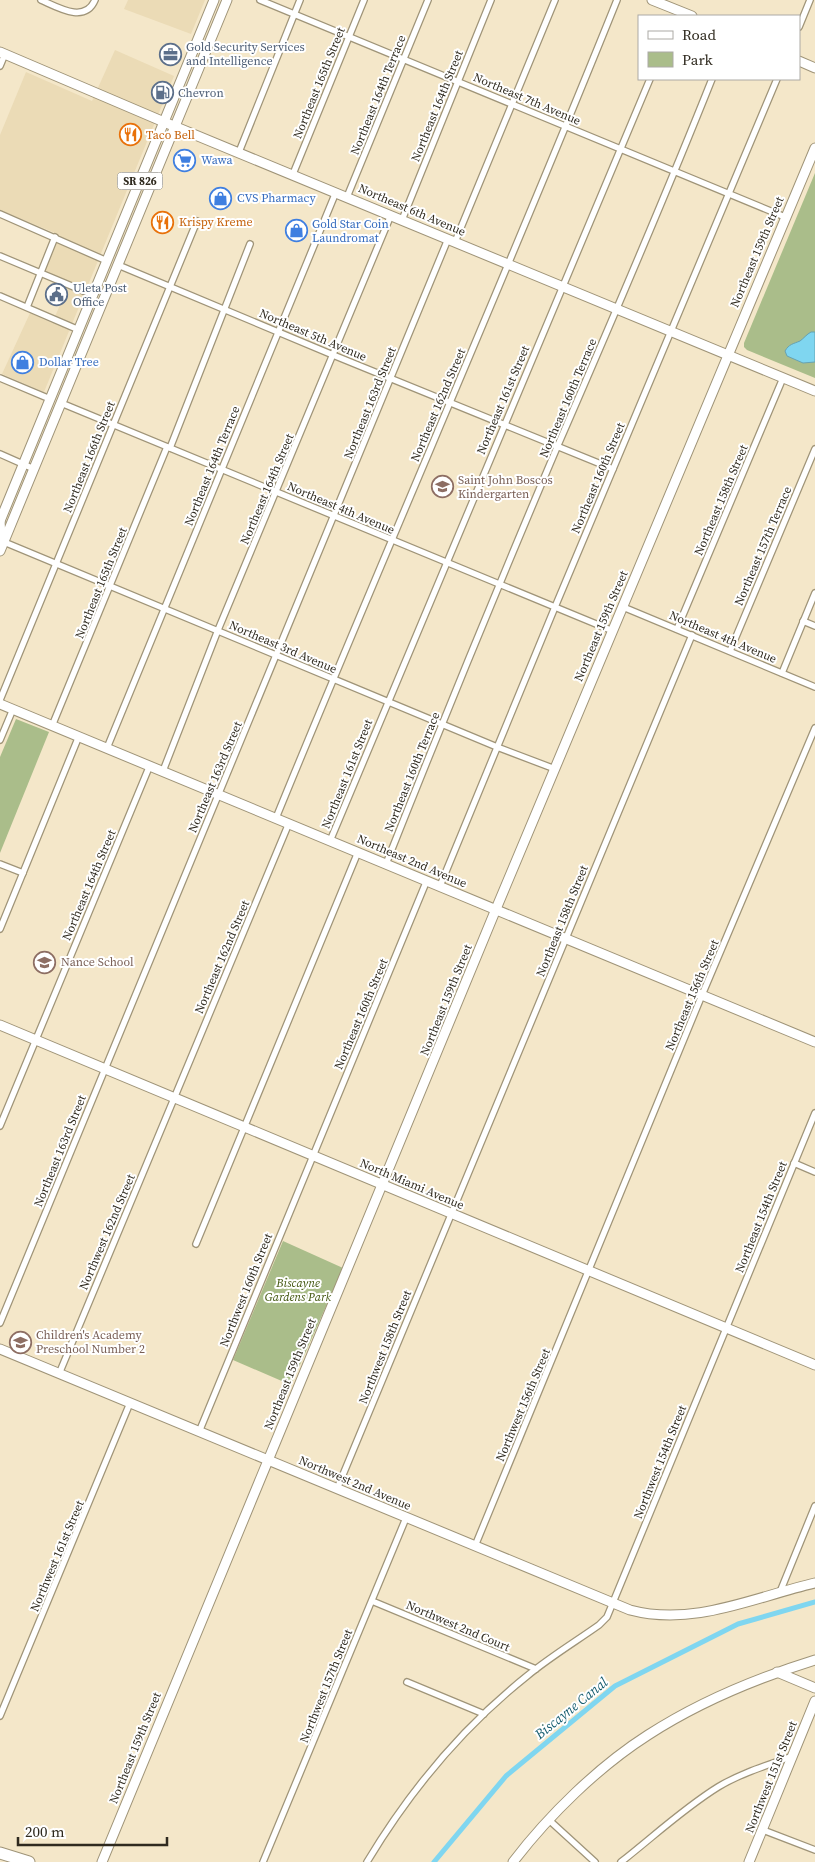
<svg xmlns="http://www.w3.org/2000/svg" width="815" height="1862" viewBox="0 0 815 1862" font-family="'Source Serif 4',serif">
  <style>
    .built { fill: #ebdbb6 }
    .green { fill: #aabd8a }
    .water { fill: #7fd6f0; stroke: #67a2b1 }
    .lines { fill: none; stroke-linecap: round; stroke-linejoin: round }
    .canal { stroke: #7fd6f0; stroke-width: 5 }
    .street-casing { stroke: #9f9478; stroke-width: 8 }
    .secondary-casing { stroke: #9f9478; stroke-width: 11 }
    .primary-casing { stroke: #9f9478; stroke-width: 11 }
    .highway-casing { stroke: #9f9478; stroke-width: 13 }
    .street { stroke: #fff; stroke-width: 5.5 }
    .secondary { stroke: #fff; stroke-width: 9 }
    .primary { stroke: #fff; stroke-width: 9 }
    .highway { stroke: #fff; stroke-width: 11 }
    .labels { text-anchor: middle; stroke-width: 4; stroke-linejoin: round; paint-order: stroke }
    .shield { fill: #fff; stroke: #6d6a62; stroke-width: 1 }
    .shield-label { font-size: 11px; font-weight: bold; fill: #2f2a1f }
    .service-label { font-size: 12px; fill: #4e5e75; stroke: #fff; text-anchor: start }
    .street-label { font-size: 12px; fill: #2f2a1f; stroke: #fff }
    .food-label { font-size: 12px; fill: #c56008; stroke: #fff; text-anchor: start }
    .shop-label { font-size: 12px; fill: #366cbe; stroke: #fff; text-anchor: start }
    .education-label { font-size: 12px; fill: #785e54; stroke: #fff; text-anchor: start }
    .park-label { font-size: 12px; font-style: italic; fill: #3f540b; stroke: #fff }
    .water-label { font-size: 14px; font-style: italic; fill: #165d6f; stroke: #fff }
  </style>
  <rect width="100%" height="100%" fill="#f4e7c9"/>
  <g class="built">
    <polygon points="128,0 205,0 191,34 124,9"/>
    <polygon points="115,50 174,76 44,392 2,374 30,313 52,323 70,283 45,271 60,235 0,210 0,135 26,72 92,101"/>
  </g>
  <g class="green">
    <polygon points="815,173 815,378 747,350 744,347 744,343"/>
    <polygon points="16,719 49,732 0,853 0,757"/>
    <polygon points="283,1241 343,1268 291,1385 233,1360"/>
  </g>
  <path class="water" d="M811 332H815V362L803 363 787 356 785 351C789 344 793 344 800 341 803 339 807 334 811 332Z"/>
  <g class="lines">
    <polyline class="canal" points="434,1862 506,1776 615,1686 738,1624 815,1602"/>
    <defs>
      <g id="street">
        <path d="M41 0C57 7 85 24 95 0"/>
        <polyline points="260,0 785,217"/>
        <polyline points="799,27 810,0"/>
        <polyline points="0,66 5,54"/>
        <polyline points="239,152 300,0"/>
        <polyline points="293,174 364,0"/>
        <polyline points="347,197 428,0"/>
        <polyline points="0,214 107,261"/>
        <polyline points="402,220 491,0"/>
        <polyline points="455,242 555,0"/>
        <polyline points="0,256 93,295"/>
        <polyline points="118,265 333,355 613,469"/>
        <polyline points="0,296 79,330"/>
        <polyline points="27,307 55,237"/>
        <polyline points="0,378 50,399"/>
        <polyline points="61,403 613,631"/>
        <polyline points="170,448 250,244"/>
        <polyline points="0,454 34,469"/>
        <polyline points="4,542 497,747 555,769"/>
        <polyline points="623,607 815,687"/>
        <polyline points="803,621 815,626"/>
        <polyline points="677,629 783,378"/>
        <polyline points="730,651 815,449"/>
        <polyline points="782,673 815,593"/>
        <polyline points="0,700 197,221"/>
        <polyline points="52,726 167,447"/>
        <polyline points="0,740 13,709"/>
        <polyline points="107,748 336,192"/>
        <polyline points="163,771 218,630 391,215"/>
        <path d="M276 818C388 544 507 274 617 0"/>
        <polyline points="330,841 650,79"/>
        <polyline points="0,864 23,873"/>
        <path d="M386 864C442 723 499 584 558 445 611 323 663 202 712 79"/>
        <polyline points="440,886 555,607 777,79"/>
        <polyline points="0,929 79,736"/>
        <polyline points="0,1126 150,765"/>
        <polyline points="794,1163 815,1172"/>
        <polyline points="196,1244 358,852"/>
        <polyline points="0,1323 448,239"/>
        <polyline points="59,1374 289,823"/>
        <polyline points="199,1432 427,880"/>
        <polyline points="337,1489 692,635"/>
        <polyline points="475,1546 702,995 815,728"/>
        <polyline points="780,1592 815,1506"/>
        <polyline points="372,1601 536,1669"/>
        <polyline points="407,1682 484,1714"/>
        <polyline points="0,1716 130,1403"/>
        <polyline points="549,1820 595,1862"/>
        <polyline points="763,1830 815,1850"/>
        <polyline points="263,1862 406,1518"/>
        <path d="M367 1862C409 1792 463 1727 527 1676 550 1657 575 1642 599 1625L607 1617 815 1113"/>
        <path d="M621 1862C653 1837 684 1808 718 1787 741 1773 768 1765 793 1756"/>
      </g>
      <g id="secondary">
        <polyline points="652,0 692,16"/>
        <polyline points="0,52 164,122 815,391"/>
        <polyline points="799,61 815,68"/>
        <polyline points="0,704 815,1042"/>
        <polyline points="0,1025 815,1365"/>
        <path d="M0 1349 630 1610C694 1627 754 1597 815 1583"/>
        <polyline points="777,1672 815,1688"/>
        <polyline points="102,1862 496,909 815,148"/>
        <path d="M513 1862C549 1815 598 1767 648 1735 699 1702 757 1678 815 1660"/>
        <polyline points="749,1862 815,1701"/>
      </g>
      <g id="primary">
        <polyline points="0,521 214,0"/>
        <polyline points="0,521 1,536 4,542"/>
        <polyline points="0,551 227,0"/>
      </g>
      <polyline id="highway" points="0,1853 29,1862"/>
    </defs>
    <use href="#street" class="street-casing"/>
    <use href="#secondary" class="secondary-casing"/>
    <use href="#primary" class="primary-casing"/>
    <use href="#highway" class="highway-casing"/>
    <use href="#street" class="street"/>
    <use href="#secondary" class="secondary"/>
    <use href="#primary" class="primary"/>
    <use href="#highway" class="highway"/>
  </g>
  <defs>
    <symbol id="office-ring" viewBox="-11 -11 22 22"><circle r="9.5" fill="#fff" stroke="#5c6f8a" stroke-width="1.5"/><path d="M-6-3h4V-5.5h4V-3h4V5H-6ZM-1-4.5V-3h2v-1.5ZM-6 0V1H6V0Z" fill="#5c6f8a"/></symbol>
    <symbol id="fuel-ring" viewBox="-11 -11 22 22"><circle r="9.5" fill="#fff" stroke="#5c6f8a" stroke-width="1.5"/><path d="M-5.5-6h7V0h2V4h1.3V-2.5L3-4.5l.8-.8L6-3V5H2.5V1h-1V6h-7ZM-4.2-4.7v3.2H.2V-4.7Z" fill="#5c6f8a"/></symbol>
    <symbol id="restaurant-ring" viewBox="-11 -11 22 22"><circle r="9.5" fill="#fff" stroke="#e8710a" stroke-width="1.5"/><path d="M-5-6h1v4h1v-4h1v4h1v-4h1v5L-1.5 .5V6h-2V.5L-5-1ZM5-6V6H3V1.5H1.5Q1.5-4 5-6Z" fill="#e8710a"/></symbol>
    <symbol id="supermarket-ring" viewBox="-11 -11 22 22"><circle r="9.5" fill="#fff" stroke="#3f7fe0" stroke-width="1.5"/><path d="M-6-5.5h2.5l.6 2H6L4.5 2H-2.5L-4.4-4H-6ZM-1.5 3.2a1.3 1.3 0 1 0 .1 0ZM3 3.2a1.3 1.3 0 1 0 .1 0Z" fill="#3f7fe0"/></symbol>
    <symbol id="shop-ring" viewBox="-11 -11 22 22"><circle r="9.5" fill="#fff" stroke="#3f7fe0" stroke-width="1.5"/><path d="M-5-2.5h2.3a2.7 3.5 0 0 1 5.4 0H5L5.5 6h-11ZM-1.5-2.5h3a1.5 2.3 0 0 0-3 0Z" fill="#3f7fe0"/></symbol>
    <symbol id="civic-ring" viewBox="-11 -11 22 22"><circle r="9.5" fill="#fff" stroke="#5c6f8a" stroke-width="1.5"/><path d="M-.6-6.5H3V-4.5H.6V-3L4-1V1h2V6H-6V1h2V-1L-.6-3ZM-1.2 2.5V6h2.4V2.5Z" fill="#5c6f8a"/></symbol>
    <symbol id="school-ring" viewBox="-11 -11 22 22"><circle r="9.5" fill="#fff" stroke="#8d6e63" stroke-width="1.5"/><path d="M0-5L7-2L0 1L-7-2ZM-4 1L0 2.5L4 1V4Q0 6-4 4Z" fill="#8d6e63"/></symbol>
  </defs>
  <g fill-rule="evenodd">
    <use href="#office-ring" x="158" y="42" width="25" height="25"/>
    <use href="#fuel-ring" x="150" y="80" width="25" height="25"/>
    <use href="#restaurant-ring" x="118" y="122" width="25" height="25"/>
    <use href="#supermarket-ring" x="172" y="148" width="25" height="25"/>
    <use href="#shop-ring" x="208" y="186" width="25" height="25"/>
    <use href="#restaurant-ring" x="150" y="210" width="25" height="25"/>
    <use href="#shop-ring" x="284" y="218" width="25" height="25"/>
    <use href="#civic-ring" x="44" y="282" width="25" height="25"/>
    <use href="#shop-ring" x="10" y="350" width="25" height="25"/>
    <use href="#school-ring" x="430" y="474" width="25" height="25"/>
    <use href="#school-ring" x="32" y="950" width="25" height="25"/>
    <use href="#school-ring" x="8" y="1330" width="25" height="25"/>
  </g>
  <g class="labels">
    <rect class="shield" x="117.5" y="172.5" width="45" height="17" rx="4"/>
    <g class="shield-label">
      <text x="140" y="185">SR 826</text>
    </g>
    <g class="service-label">
      <text x="186" y="51">Gold Security Services<tspan x="186" dy="14">and Intelligence</tspan></text>
      <text x="178" y="97">Chevron</text>
      <text x="73" y="292">Uleta Post<tspan x="73" dy="14">Office</tspan></text>
    </g>
    <g class="street-label">
      <text transform="translate(319 83) rotate(-68)" y="4">Northeast 165th Street</text>
      <text transform="translate(378 95) rotate(-68)" y="4">Northeast 164th Terrace</text>
      <text transform="translate(527 99) rotate(23)" y="4">Northeast 7th Avenue</text>
      <text transform="translate(437 106) rotate(-68)" y="4">Northeast 164th Street</text>
      <text transform="translate(412 210) rotate(23)" y="4">Northeast 6th Avenue</text>
      <text transform="translate(757 252) rotate(-67)" y="4">Northeast 159th Street</text>
      <text transform="translate(313 335) rotate(23)" y="4">Northeast 5th Avenue</text>
      <text transform="translate(568 398) rotate(-67)" y="4">Northeast 160th Terrace</text>
      <text transform="translate(503 400) rotate(-67)" y="4">Northeast 161st Street</text>
      <text transform="translate(370 403) rotate(-68)" y="4">Northeast 163rd Street</text>
      <text transform="translate(438 405) rotate(-67)" y="4">Northeast 162nd Street</text>
      <text transform="translate(89 457) rotate(-68)" y="4">Northeast 166th Street</text>
      <text transform="translate(212 466) rotate(-68)" y="4">Northeast 164th Terrace</text>
      <text transform="translate(598 478) rotate(-67)" y="4">Northeast 160th Street</text>
      <text transform="translate(267 489) rotate(-67)" y="4">Northeast 164th Street</text>
      <text transform="translate(721 500) rotate(-67)" y="4">Northeast 158th Street</text>
      <text transform="translate(341 508) rotate(23)" y="4">Northeast 4th Avenue</text>
      <text transform="translate(763 546) rotate(-67)" y="4">Northeast 157th Terrace</text>
      <text transform="translate(101 583) rotate(-68)" y="4">Northeast 165th Street</text>
      <text transform="translate(601 626) rotate(-67)" y="4">Northeast 159th Street</text>
      <text transform="translate(723 637) rotate(23)" y="4">Northeast 4th Avenue</text>
      <text transform="translate(283 647) rotate(23)" y="4">Northeast 3rd Avenue</text>
      <text transform="translate(412 772) rotate(-68)" y="4">Northeast 160th Terrace</text>
      <text transform="translate(347 774) rotate(-68)" y="4">Northeast 161st Street</text>
      <text transform="translate(215 777) rotate(-67)" y="4">Northeast 163rd Street</text>
      <text transform="translate(412 861) rotate(23)" y="4">Northeast 2nd Avenue</text>
      <text transform="translate(89 885) rotate(-67)" y="4">Northeast 164th Street</text>
      <text transform="translate(562 921) rotate(-68)" y="4">Northeast 158th Street</text>
      <text transform="translate(222 957) rotate(-67)" y="4">Northeast 162nd Street</text>
      <text transform="translate(692 995) rotate(-67)" y="4">Northeast 156th Street</text>
      <text transform="translate(446 1000) rotate(-68)" y="4">Northeast 159th Street</text>
      <text transform="translate(361 1014) rotate(-67)" y="4">Northeast 160th Street</text>
      <text transform="translate(60 1151) rotate(-68)" y="4">Northeast 163rd Street</text>
      <text transform="translate(412 1184) rotate(23)" y="4">North Miami Avenue</text>
      <text transform="translate(761 1217) rotate(-68)" y="4">Northeast 154th Street</text>
      <text transform="translate(107 1232) rotate(-67)" y="4">Northwest 162nd Street</text>
      <text transform="translate(246 1290) rotate(-68)" y="4">Northwest 160th Street</text>
      <text transform="translate(385 1347) rotate(-68)" y="4">Northwest 158th Street</text>
      <text transform="translate(290 1374) rotate(-68)" y="4">Northeast 159th Street</text>
      <text transform="translate(523 1405) rotate(-67)" y="4">Northwest 156th Street</text>
      <text transform="translate(660 1462) rotate(-68)" y="4">Northwest 154th Street</text>
      <text transform="translate(355 1483) rotate(23)" y="4">Northwest 2nd Avenue</text>
      <text transform="translate(57 1556) rotate(-67)" y="4">Northwest 161st Street</text>
      <text transform="translate(458 1626) rotate(23)" y="4">Northwest 2nd Court</text>
      <text transform="translate(326 1686) rotate(-68)" y="4">Northwest 157th Street</text>
      <text transform="translate(135 1748) rotate(-68)" y="4">Northeast 159th Street</text>
      <text transform="translate(771 1777) rotate(-68)" y="4">Northwest 151st Street</text>
    </g>
    <g class="food-label">
      <text x="146" y="139">Taco Bell</text>
      <text x="179" y="226">Krispy Kreme</text>
    </g>
    <g class="shop-label">
      <text x="201" y="164">Wawa</text>
      <text x="237" y="202">CVS Pharmacy</text>
      <text x="312" y="228">Gold Star Coin<tspan x="312" dy="14">Laundromat</tspan></text>
      <text x="39" y="366">Dollar Tree</text>
    </g>
    <g class="education-label">
      <text x="458" y="484">Saint John Boscos<tspan x="458" dy="14">Kindergarten</tspan></text>
      <text x="61" y="966">Nance School</text>
      <text x="36" y="1339">Children's Academy<tspan x="36" dy="14">Preschool Number 2</tspan></text>
    </g>
    <g class="park-label">
      <text x="298" y="1287">Biscayne<tspan x="298" dy="14">Gardens Park</tspan></text>
    </g>
    <g class="water-label">
      <text transform="translate(571 1708) rotate(-39)" y="5">Biscayne Canal</text>
    </g>
  </g>
  <rect x="638" y="15" width="162" height="65" fill="#ffffff" stroke="#acaaa5"/>
  <rect x="648" y="31" width="25" height="8" fill="#ffffff" stroke="#acaaa5"/>
  <text x="682" y="40" font-size="15" fill="#2f2a1f">Road</text>
  <rect x="648" y="52" width="25" height="15" fill="#aabd8a" stroke="#acaaa5"/>
  <text x="682" y="65" font-size="15" fill="#2f2a1f">Park</text>
  <path d="M18 1837v8h149v-8" fill="none" stroke="#2f2a1f" stroke-width="2.5"/>
  <text x="25" y="1837" font-size="15" fill="#2f2a1f" stroke="#ffffff" stroke-width="4" paint-order="stroke">200 m</text>
</svg>
